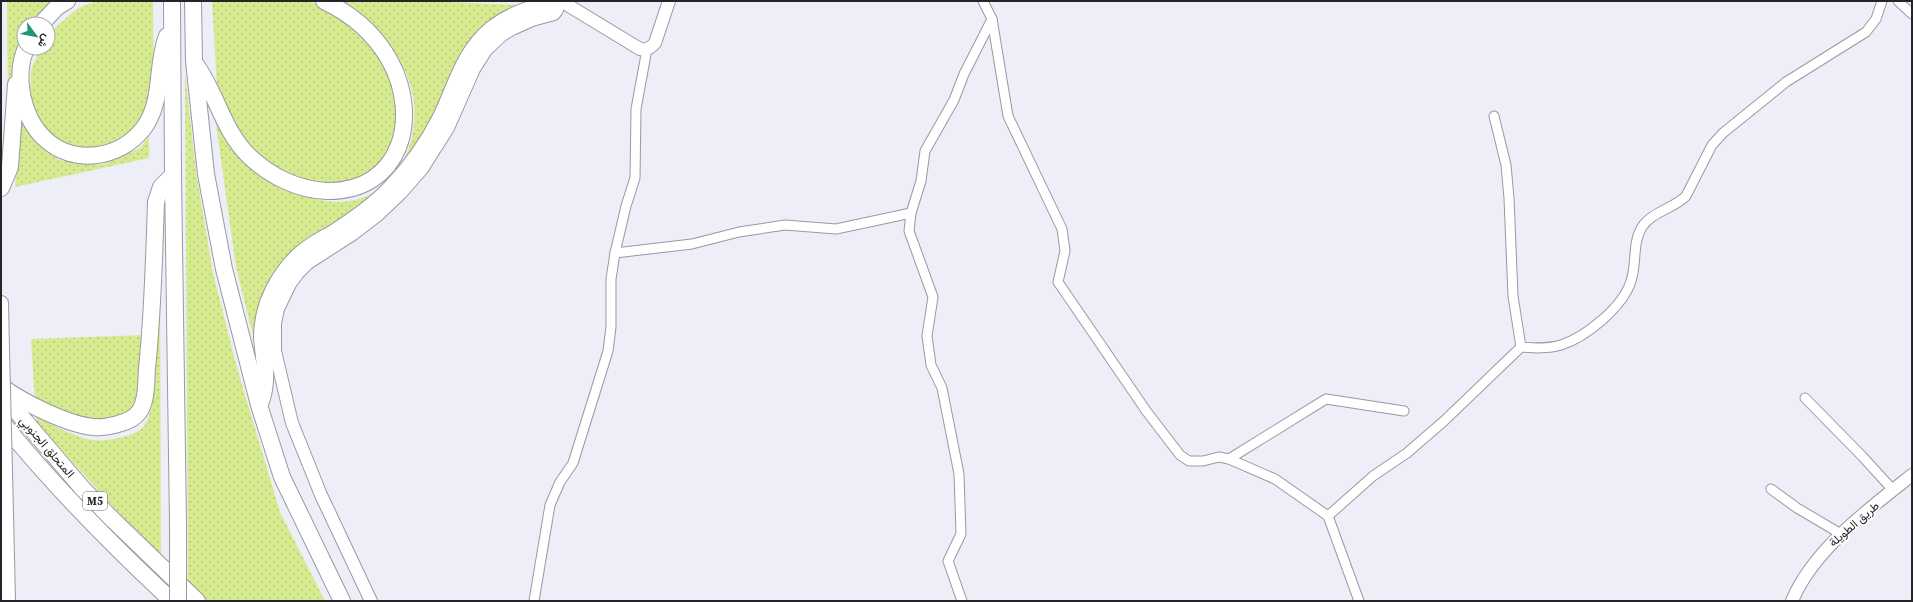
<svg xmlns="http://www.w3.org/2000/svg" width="1913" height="602" viewBox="0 0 1913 602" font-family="'Source Serif 4',Vazirmatn,serif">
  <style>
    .park { fill: url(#park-dots) }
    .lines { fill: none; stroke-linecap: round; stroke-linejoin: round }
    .street-casing { stroke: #9999a2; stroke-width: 11 }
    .secondary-casing { stroke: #9999a2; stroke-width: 14 }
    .primary-casing { stroke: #9999a2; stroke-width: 16 }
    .highway-casing { stroke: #9999a2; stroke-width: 18 }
    .street { stroke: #fff; stroke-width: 9 }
    .secondary { stroke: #fff; stroke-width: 12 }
    .primary { stroke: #fff; stroke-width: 14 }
    .highway { stroke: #fff; stroke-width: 16 }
    .primary-bridge-casing { stroke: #9999a2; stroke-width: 16; stroke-linecap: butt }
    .highway-bridge-casing { stroke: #9999a2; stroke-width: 18; stroke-linecap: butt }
    .primary-bridge { stroke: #fff; stroke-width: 14 }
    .highway-bridge { stroke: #fff; stroke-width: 16 }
    .labels { text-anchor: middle; stroke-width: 4; stroke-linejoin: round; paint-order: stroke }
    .shield { fill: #fff; stroke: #666669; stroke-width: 1 }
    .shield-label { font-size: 11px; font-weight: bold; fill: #252529 }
    .street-label { font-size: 12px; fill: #252529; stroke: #fff }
  </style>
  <defs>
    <pattern id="park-dots" width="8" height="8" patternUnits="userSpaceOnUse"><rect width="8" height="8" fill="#d6eb8f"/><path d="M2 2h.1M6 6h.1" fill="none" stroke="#b8c97b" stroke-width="1.8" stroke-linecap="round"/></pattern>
  </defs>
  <rect width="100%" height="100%" fill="#eeeef8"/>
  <g class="park">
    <polygon points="7,1 65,1 38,24 24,24 24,46 8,130"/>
    <polygon points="97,1 153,1 154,107 133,138 101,154 66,148 42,129 30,101 31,70 41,48 48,48 48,37 57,26 78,8"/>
    <polygon points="212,1 307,1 321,5 367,35 396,81 400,143 364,185 307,186 267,164 235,131 217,87"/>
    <path d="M335 1H427L541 6 506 19 394 185 304 251 257 352 236 267 214 110C230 129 247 148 263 167 268 173 274 183 281 187 291 193 305 196 316 199 382 216 423 157 413 95 410 77 399 58 389 43 375 23 355 12 335 1Z"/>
    <polygon points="185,72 196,172 213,273 237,368 280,512 325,601 206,601 188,583"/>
    <polygon points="20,106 33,137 59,160 102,165 140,148 149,136 149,158 15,187"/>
    <path d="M160 262 161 559 36 422V416C53 425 72 436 91 440 104 442 134 437 143 427 158 411 156 346 156 323 157 303 159 283 160 262Z"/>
    <polygon points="145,335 138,408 107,426 35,401 31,339"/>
  </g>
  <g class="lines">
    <defs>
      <g id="street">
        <polyline points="983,1 992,19 1008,116 1062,229 1065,251 1058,282 1147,412 1180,455 1189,461 1203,461 1219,457 1229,459 1275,479 1328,516 1359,601"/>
        <polyline points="1898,1 1912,14"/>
        <polyline points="1494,116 1506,165 1509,198 1513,296 1521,347"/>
        <polyline points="615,253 692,244 739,232 785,225 836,229 911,213"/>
        <polyline points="1805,398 1862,456 1893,490"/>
        <polyline points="1229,459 1326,399 1404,411"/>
        <polyline points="1771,489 1797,508 1841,534"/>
        <path d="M1328 516 1373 476 1407 453 1444 421 1521 347C1534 348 1548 349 1561 345 1586 337 1623 307 1631 281 1637 264 1632 243 1642 227 1653 211 1673 209 1686 196L1712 145 1723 133 1786 82 1866 32 1876 19 1882 1"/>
        <polyline points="534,601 550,505 560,482 573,463 608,351 611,327 611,279 615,253 626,206 635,178 636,109 647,49"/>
        <polyline points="962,601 948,561 961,534 959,474 942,388 931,365 927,336 933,297 909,231 911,213 921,181 925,151 954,100 964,74 992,19"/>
      </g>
      <g id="secondary">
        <path d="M561 1 640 49C646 50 651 48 655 43L669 1"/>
        <polyline points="371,601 321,495 292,423 275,351 275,323 278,309 290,284 298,273 308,263 353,234 378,215 401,193 422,169 448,128 474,69 486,50 502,35 512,29 532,20 554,14 557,10 557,1"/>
        <path d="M1792 601C1813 550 1870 508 1912 475"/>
      </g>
      <g id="primary">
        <polyline points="1,303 2,349"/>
        <polyline points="5,471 8,601"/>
      </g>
      <g id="highway">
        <polyline points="172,1 173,175 178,524"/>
        <polyline points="193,1 194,61 206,174 224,269 259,405 282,477 342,601"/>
        <polyline points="41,24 57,7 67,1"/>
        <path d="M26 48C14 76 22 117 44 138 73 166 119 159 143 129 164 102 155 67 167 36"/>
        <path d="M196 65C217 94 223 131 249 156 270 176 298 190 327 191 401 192 421 118 390 61 375 34 352 14 324 1"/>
        <polyline points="1,188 10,167 16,84"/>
        <path d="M1 386C22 402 68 425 94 427 103 428 110 426 118 424 126 422 134 419 139 412 147 401 146 382 147 368 153 313 154 257 156 202L161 187 173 175"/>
        <polyline points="1,393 83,489 109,516 197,601"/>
        <path d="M260 404C269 382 264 361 262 338 262 323 266 305 273 291 280 277 290 263 302 253 312 244 325 238 335 232 355 219 374 206 390 189 410 168 428 143 441 117 456 86 463 53 492 29 509 15 531 9 552 1"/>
        <path d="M1 421C53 486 111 544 172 601"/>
      </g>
    </defs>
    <use href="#street" class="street-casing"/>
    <use href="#secondary" class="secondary-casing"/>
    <use href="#primary" class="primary-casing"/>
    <use href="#highway" class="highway-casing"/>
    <use href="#street" class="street"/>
    <use href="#secondary" class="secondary"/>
    <use href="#primary" class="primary"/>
    <use href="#highway" class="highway"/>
    <defs>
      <polyline id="primary-bridge" points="2,349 5,471"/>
      <polyline id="highway-bridge" points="178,524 178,601"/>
    </defs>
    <use href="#primary-bridge" class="primary-bridge-casing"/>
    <use href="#highway-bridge" class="highway-bridge-casing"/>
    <use href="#primary-bridge" class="primary-bridge"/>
    <use href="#highway-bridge" class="highway-bridge"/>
  </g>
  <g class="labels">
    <rect class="shield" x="83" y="492" width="24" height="18" rx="3"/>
    <g class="shield-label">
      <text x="95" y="505">M5</text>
    </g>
    <g class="street-label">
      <text transform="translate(47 447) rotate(49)" y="4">المتحلق الجنوبي</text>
      <text transform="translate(1854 524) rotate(-41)" y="4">طريق الطويلة</text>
    </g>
  </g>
  <rect width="1913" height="602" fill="none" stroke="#252529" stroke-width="4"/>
  <g transform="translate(36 36) rotate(122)"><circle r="19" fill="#ffffff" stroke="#a8a8a9"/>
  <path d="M0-3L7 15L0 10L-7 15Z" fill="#209578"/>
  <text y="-6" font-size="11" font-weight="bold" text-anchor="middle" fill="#252529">ش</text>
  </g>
</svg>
